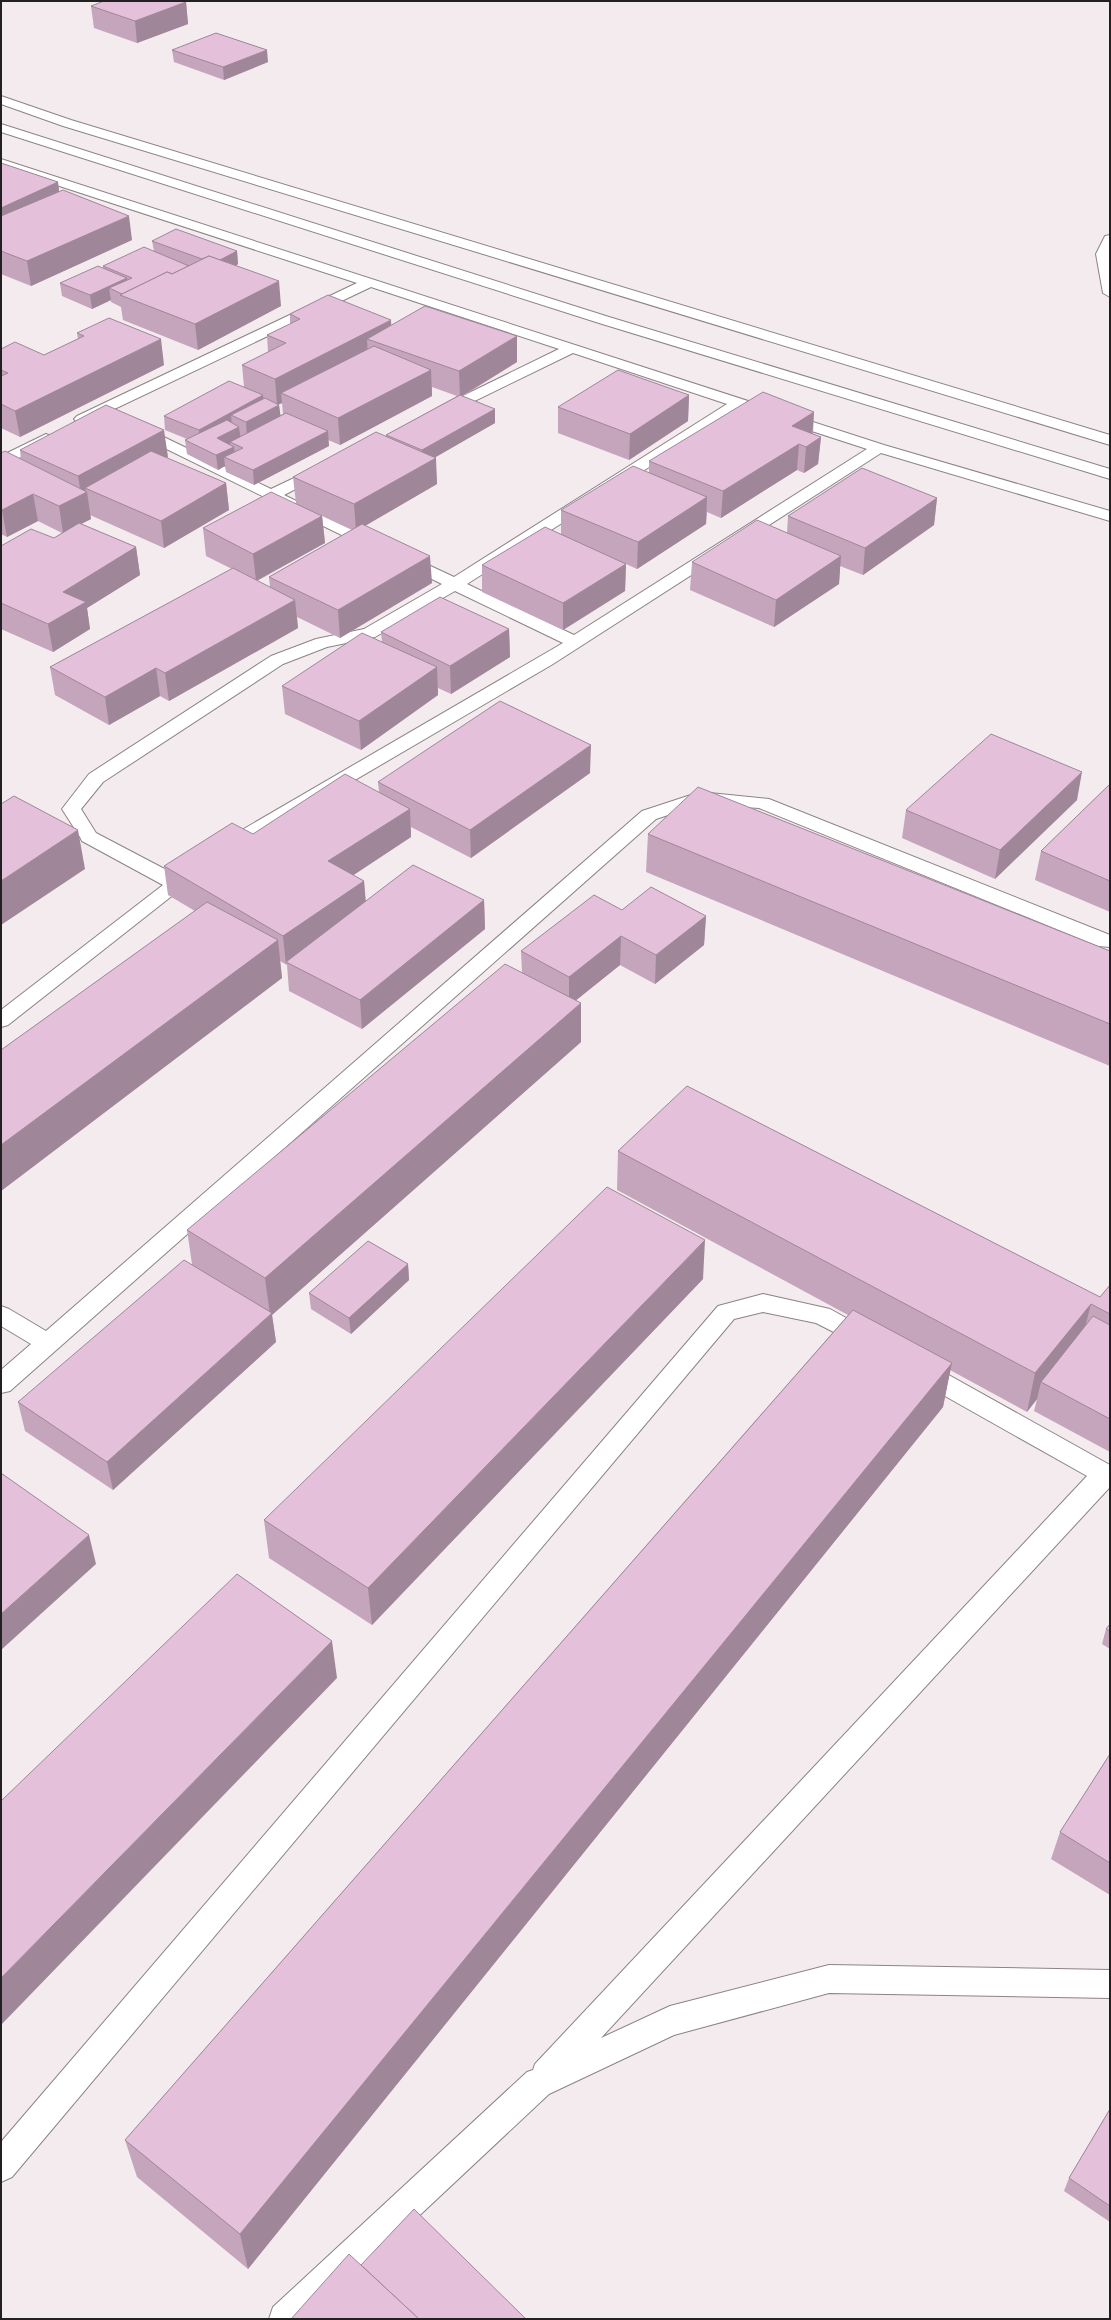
<svg xmlns="http://www.w3.org/2000/svg" width="1111" height="2320" viewBox="0 0 1111 2320" font-family="'Nunito Sans',sans-serif">
  <style>
    .lines { fill: none; stroke-linecap: round; stroke-linejoin: round }
    .minor-casing { stroke: #8b8386; stroke-width: 2 }
    .major-casing { stroke: #8b8386; stroke-width: 2 }
    .minor { fill: #fff; fill-rule: evenodd }
    .major { fill: #fff; fill-rule: evenodd }
    .wall { fill: #c4a5bc; fill-rule: evenodd }
    .shaded-wall { fill: #a08699 }
    .building { fill: #e4c0db; stroke: #a08699 }
  </style>
  <rect width="100%" height="100%" fill="#f4ebee"/>
  <g class="lines">
    <defs>
      <g id="minor">
        <path d="M1 159 884 445 1110 511V521L881 453 553 664 232 852 225 854 218 852 215 848 218 844 563 643 455 591 375 637 327 647 283 664 103 782 81 809 96 833 176 875C183 869 188 866 198 869L201 873 8 1025 1 1027V1010L163 885 82 841 80 837 62 809 89 774 271 656 316 639 364 629 442 584 397 562 395 559 397 556H409L454 577 727 404 573 353 448 414H438L436 411 438 408 559 349 371 287 87 422H77L74 419 77 416 357 283 1 167ZM741 408 867 449 574 635 467 584Z"/>
        <polygon points="1110,235 1110,297 1103,293 1096,254 1105,236"/>
        <polygon points="139,425 271,489 315,468 325,468 328,471 325,474 284,495 380,542 382,545 380,548 368,548 134,433 131,430"/>
        <polygon points="46,434 51,436 54,439 51,442 1,467 1,456"/>
        <polygon points="700,792 769,799 1110,935 1110,947 1098,946 759,808 701,804 656,819 10,1391 1,1393 1,1370 31,1344 1,1326 1,1306 9,1309 46,1331 642,811"/>
        <polygon points="763,1294 830,1309 875,1334 879,1340 875,1346 867,1349 816,1323 763,1312 734,1319 12,2177 1,2182 1,2142 718,1306"/>
        <polygon points="921,1362 929,1364 1110,1465 1110,1487 601,2038 670,2006 829,1965 1110,1970 1110,1998 829,1993 674,2035 549,2094 309,2319 269,2319 273,2307 527,2072 533,2070 535,2064 1087,1476 913,1378 909,1371 913,1364"/>
      </g>
      <g id="major">
        <polygon points="1,96 71,120 1110,435 1110,445 63,126 1,104"/>
        <polygon points="1,124 609,317 1110,469 1110,479 599,323 1,132"/>
      </g>
    </defs>
    <use href="#minor" class="minor-casing"/>
    <use href="#major" class="major-casing"/>
    <use href="#minor" class="minor"/>
    <use href="#major" class="major"/>
  </g>
  <g class="wall">
    <polygon points="186,2 188,24 137,43 94,28 91,6"/>
    <polygon points="172,50 268,62 224,80 174,62"/>
    <polygon points="1,163 58,182 59,192 132,240 31,286 1,274"/>
    <polygon points="152,241 237,251 238,264 236,266 281,306 198,350 123,320 121,307 111,302 111,300 92,309 62,296 60,283 103,268 103,266 154,251"/>
    <path d="M290 314 391 325 517 336V362L463 396 495 423 435 457 437 484 365 526 432 583 340 638 297 617 298 628 169 701 160 696 109 725 55 695 50 667 232 569 206 556 203 528 296 503 293 477 386 436V435L457 396 432 387V396L340 445 328 440 329 446 254 485 226 472 225 466 218 470 187 454 185 440 187 439 165 430 164 416 244 387 242 365 268 352 267 335 290 324ZM282 403 283 414 280 415 279 405H278ZM322 516 352 530 269 577 270 587 257 581 325 543Z"/>
    <polygon points="77,333 164,365 20,437 1,428 1,349 44,355 78,339"/>
    <polygon points="689,395 688,421 629,460 558,433 558,407"/>
    <polygon points="814,412 813,434 821,437 818,464 804,473 797,470 721,518 707,512 706,524 637,569 626,564 625,591 563,630 482,592 482,565 561,535 561,510 649,473 649,461"/>
    <polygon points="20,450 168,457 166,458 226,483 229,510 164,548 90,515 91,519 81,524 136,547 140,575 87,608 90,629 53,652 1,629 1,546 54,538 62,533 38,521 7,537 1,534 1,453 21,460"/>
    <polygon points="937,498 934,525 863,575 840,566 839,584 774,627 690,590 692,562 787,533 788,516"/>
    <polygon points="509,629 510,657 451,694 438,688 438,695 361,750 285,714 282,686 382,642 381,632"/>
    <polygon points="590,773 471,858 411,827 411,837 353,875 364,881 366,901 484,900 485,929 362,1029 289,991 287,965 280,961 282,978 1,1191 1,1050 195,911 168,895 164,866 253,834 379,792 378,782"/>
    <polygon points="1110,784 1110,912 1035,880 1041,851"/>
    <polygon points="1077,800 995,879 902,838 906,810"/>
    <polygon points="648,834 1110,951 1110,1066 646,872"/>
    <polygon points="622,910 706,916 704,945 655,984 620,965 576,1000 581,1042 272,1315 276,1342 113,1490 25,1431 18,1402 192,1264 187,1230 522,973 521,951"/>
    <polygon points="618,1151 1100,1297 1110,1285 1110,1452 1034,1411 1037,1399 1027,1412 950,1370 943,1407 248,2269 137,2177 125,2140 848,1315 617,1190"/>
    <polygon points="408,1264 409,1280 351,1334 311,1309 309,1293"/>
    <polygon points="703,1279 372,1625 269,1558 264,1520"/>
    <polygon points="1110,1624 1110,1649 1102,1644 1106,1629"/>
    <polygon points="1110,1754 1110,1895 1051,1859 1060,1832"/>
    <polygon points="1110,2109 1110,2222 1064,2191 1069,2178"/>
  </g>
  <g class="shaded-wall">
    <polygon points="186,2 188,24 137,43 135,21"/>
    <polygon points="267,50 268,62 224,80 223,67"/>
    <polygon points="58,182 61,207 1,235 1,208"/>
    <polygon points="129,216 132,240 31,286 27,261"/>
    <polygon points="237,251 238,264 215,277 213,263"/>
    <polygon points="127,278 129,292 109,288 111,300 92,309 90,295"/>
    <polygon points="279,281 281,306 198,350 195,324"/>
    <polygon points="391,320 392,345 367,339 368,358 281,393 282,403 277,405 275,379"/>
    <polygon points="517,336 517,362 460,397 459,371"/>
    <polygon points="161,339 164,365 20,437 15,411"/>
    <polygon points="431,370 432,396 340,445 338,418"/>
    <polygon points="263,395 265,409 231,415 232,427 200,445 199,430"/>
    <polygon points="689,395 688,421 629,460 630,434"/>
    <polygon points="279,405 281,419 247,437 246,422"/>
    <polygon points="495,409 495,423 422,465 422,450"/>
    <polygon points="814,412 812,438 799,444 797,470 721,518 723,491 792,426"/>
    <polygon points="239,427 241,441 230,442 230,446 217,438"/>
    <polygon points="164,430 168,457 99,494 85,488 86,492 87,492 91,519 63,533 59,506 81,495 78,476"/>
    <polygon points="328,431 329,446 254,485 253,470"/>
    <polygon points="821,437 818,464 804,473 806,447"/>
    <polygon points="234,447 236,461 224,457 225,466 218,470 216,455"/>
    <polygon points="436,458 437,484 356,531 354,504"/>
    <polygon points="226,483 229,510 164,548 161,521"/>
    <polygon points="33,494 38,521 7,537 2,510"/>
    <polygon points="707,497 706,524 637,569 638,542"/>
    <polygon points="937,498 934,525 863,575 865,548"/>
    <polygon points="322,516 325,543 256,581 253,554"/>
    <polygon points="136,547 140,575 87,608 90,629 53,652 48,624 63,592"/>
    <polygon points="430,556 432,583 340,638 338,610"/>
    <polygon points="841,556 839,584 774,627 776,600"/>
    <polygon points="626,564 625,591 563,630 563,603"/>
    <polygon points="295,600 298,628 169,701 165,673"/>
    <polygon points="509,629 510,657 451,694 450,666"/>
    <polygon points="437,667 438,695 361,750 359,721"/>
    <polygon points="156,668 160,696 109,725 105,697"/>
    <polygon points="591,745 590,773 471,858 470,830"/>
    <polygon points="1082,772 1077,800 995,879 1000,850"/>
    <polygon points="410,809 411,837 331,890 328,861"/>
    <polygon points="78,830 85,869 1,925 1,881"/>
    <polygon points="364,881 366,910 286,962 286,965 283,936"/>
    <polygon points="484,900 485,929 362,1029 360,1000"/>
    <polygon points="706,916 704,945 655,984 656,955"/>
    <polygon points="621,936 620,965 569,1006 569,977"/>
    <polygon points="278,940 282,978 1,1191 1,1145"/>
    <polygon points="581,1003 581,1042 272,1315 276,1342 113,1490 107,1462 270,1315 265,1278"/>
    <polygon points="705,1240 703,1279 372,1625 368,1588"/>
    <polygon points="408,1264 409,1280 351,1334 349,1318"/>
    <polygon points="1091,1304 1081,1343 1041,1382 1037,1399 1027,1412 1035,1373"/>
    <polygon points="952,1363 943,1407 248,2269 240,2234"/>
    <polygon points="89,1535 96,1564 1,1650 1,1614"/>
    <polygon points="332,1641 337,1678 1,2025 1,1978"/>
  </g>
  <g class="building">
    <polygon points="104,1 184,1 186,2 135,21 91,6"/>
    <polygon points="216,33 267,50 223,67 172,50"/>
    <polygon points="1,163 58,182 1,208"/>
    <polygon points="63,190 129,216 27,261 1,251 1,216"/>
    <polygon points="176,229 237,251 220,260 209,256 202,259 152,241"/>
    <polygon points="144,247 189,266 172,274 167,272 122,294 109,288 132,278 103,266"/>
    <polygon points="209,256 279,281 195,324 120,295 167,272 172,274"/>
    <polygon points="98,266 127,278 90,295 60,283"/>
    <polygon points="328,295 391,320 275,379 242,365 286,343 267,335 300,319 290,314"/>
    <polygon points="425,306 517,336 459,371 367,339"/>
    <polygon points="109,318 161,339 15,411 1,404 1,376 8,373 1,370 1,349 15,342 44,355 84,336 77,333"/>
    <polygon points="374,346 431,370 338,418 281,393"/>
    <polygon points="618,370 689,395 630,434 558,407"/>
    <polygon points="229,381 263,395 199,430 164,416"/>
    <polygon points="763,392 814,412 792,426 821,437 806,447 799,444 723,491 649,461"/>
    <polygon points="460,395 495,409 422,450 386,435"/>
    <polygon points="265,398 279,405 246,422 231,415"/>
    <polygon points="106,405 164,430 78,476 20,450"/>
    <polygon points="286,413 328,431 253,470 224,457 243,448 230,442"/>
    <polygon points="227,420 239,427 217,438 234,447 216,455 185,440"/>
    <polygon points="376,432 436,458 354,504 293,477"/>
    <polygon points="5,451 87,492 59,506 33,494 2,510 1,509 1,453"/>
    <polygon points="151,451 226,483 161,521 85,488"/>
    <polygon points="633,466 707,497 638,542 561,510"/>
    <polygon points="862,468 937,498 865,548 788,516"/>
    <polygon points="271,492 322,516 253,554 203,528"/>
    <polygon points="757,520 841,556 776,600 692,562"/>
    <polygon points="79,523 136,547 63,592 86,602 48,624 1,603 1,546 31,529 54,538"/>
    <polygon points="362,524 430,556 338,610 269,577"/>
    <polygon points="545,527 626,564 563,603 482,565"/>
    <polygon points="233,568 295,600 165,673 156,668 105,697 50,667"/>
    <polygon points="440,597 509,629 450,666 381,632"/>
    <polygon points="362,633 437,667 359,721 282,686"/>
    <polygon points="500,701 591,745 470,830 378,782"/>
    <polygon points="991,734 1082,772 1000,850 906,810"/>
    <polygon points="345,774 410,809 328,861 364,881 283,936 164,866 232,823 253,834"/>
    <polygon points="1110,784 1110,881 1041,851"/>
    <polygon points="698,787 1110,951 1110,1024 648,834"/>
    <polygon points="14,796 78,830 1,881 1,804"/>
    <polygon points="413,865 484,900 360,1000 286,962"/>
    <polygon points="651,887 706,916 656,955 621,936 569,977 521,951 594,895 622,910"/>
    <polygon points="207,902 278,940 1,1145 1,1050"/>
    <polygon points="505,964 581,1003 265,1278 187,1230"/>
    <polygon points="687,1086 1100,1297 1110,1285 1110,1314 1091,1304 1035,1373 618,1151"/>
    <polygon points="607,1187 705,1240 368,1588 264,1520"/>
    <polygon points="368,1241 408,1264 349,1318 309,1293"/>
    <polygon points="184,1260 272,1313 107,1462 18,1402"/>
    <polygon points="853,1310 952,1363 240,2234 125,2140"/>
    <polygon points="1093,1316 1110,1325 1110,1419 1041,1382"/>
    <polygon points="1,1473 89,1535 1,1614"/>
    <polygon points="237,1574 332,1641 1,1978 1,1801"/>
    <polygon points="1110,1624 1110,1631 1106,1629"/>
    <polygon points="1110,1754 1110,1863 1060,1832"/>
    <polygon points="1110,2109 1110,2206 1069,2178"/>
    <polygon points="414,2209 526,2319 419,2319 361,2265"/>
    <polygon points="349,2254 419,2319 291,2319"/>
  </g>
  <rect width="1111" height="2320" fill="none" stroke="#232021" stroke-width="4"/>
</svg>
